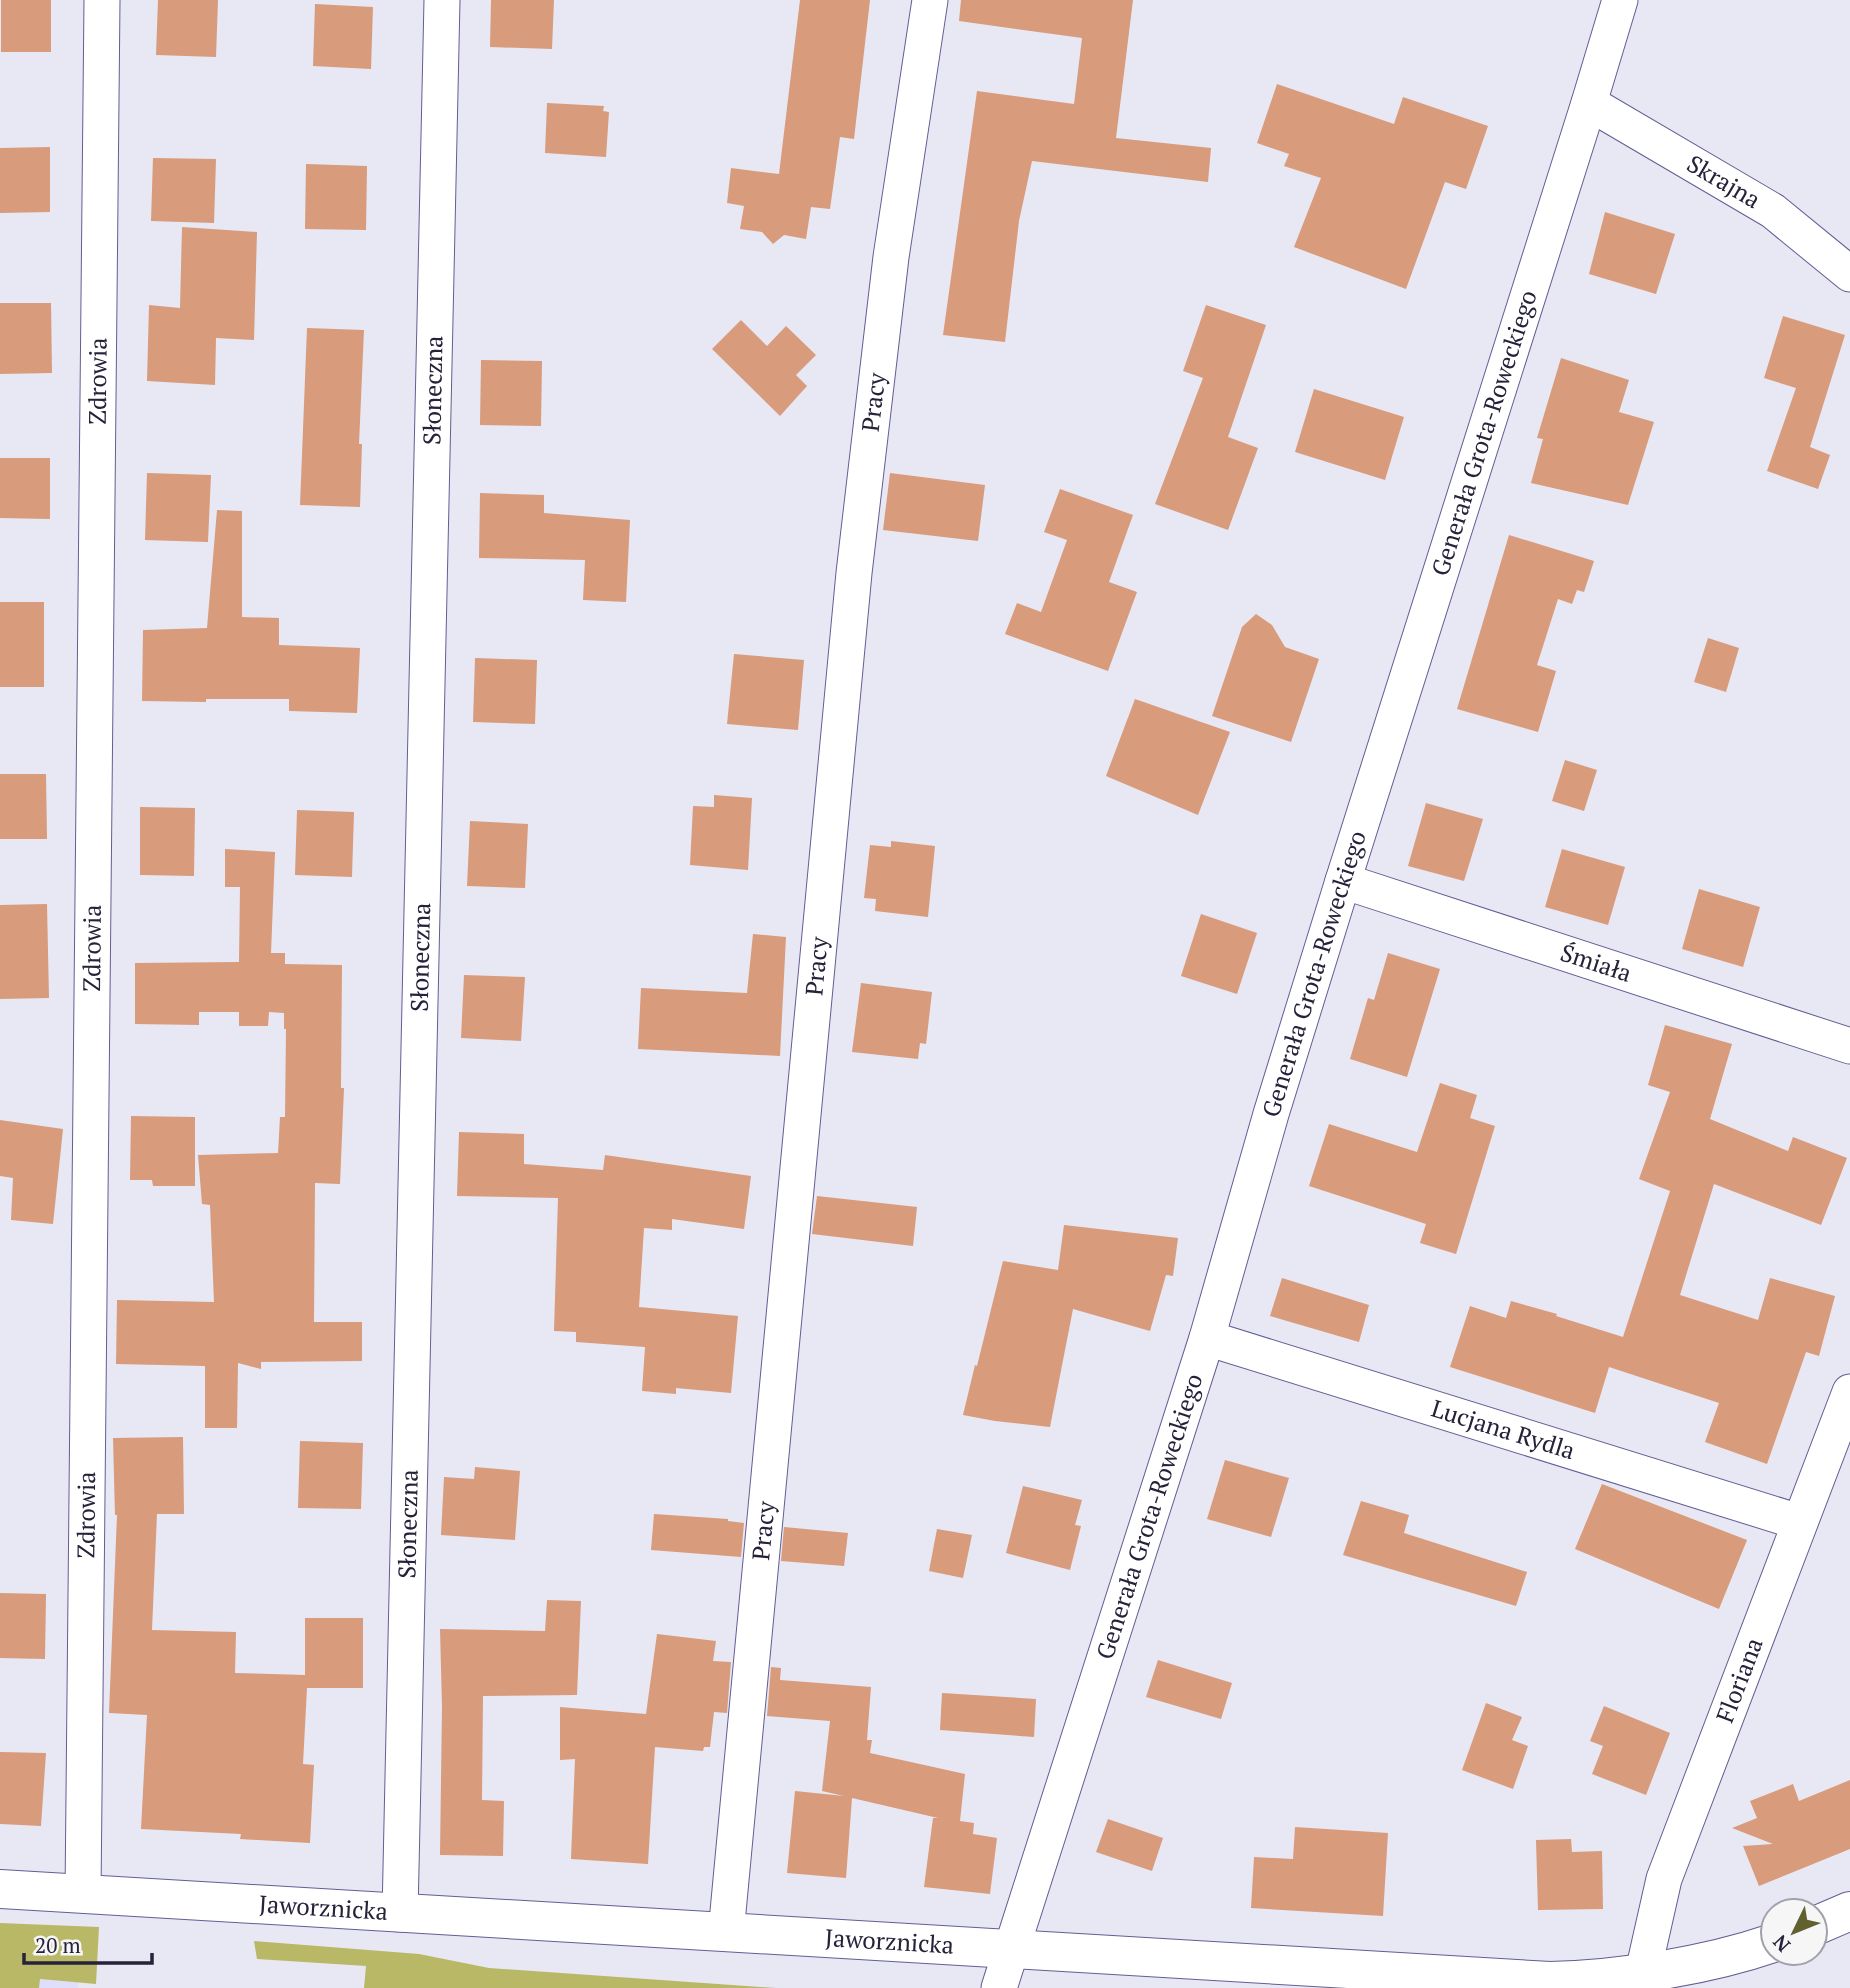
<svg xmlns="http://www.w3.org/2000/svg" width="1850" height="1988" viewBox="0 0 1850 1988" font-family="'PT Serif',serif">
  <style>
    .built { fill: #e0dffb }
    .forest { fill: #b9b866 }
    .building { fill: #d89b7b }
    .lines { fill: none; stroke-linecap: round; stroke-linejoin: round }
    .street-casing { stroke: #635d94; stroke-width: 37 }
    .secondary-casing { stroke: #635d94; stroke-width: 40 }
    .street { stroke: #fff; stroke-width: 35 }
    .secondary { stroke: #fff; stroke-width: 38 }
    .labels { text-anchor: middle; stroke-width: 5; stroke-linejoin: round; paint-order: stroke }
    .street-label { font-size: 24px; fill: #25223a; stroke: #f6f6f6 }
  </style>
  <rect width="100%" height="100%" fill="#e8e7f4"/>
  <polygon class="built" points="39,1979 78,1982 78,1988 39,1988"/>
  <g class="forest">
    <polygon points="0,1923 99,1927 96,1984 40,1979 39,1988 0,1988"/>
    <polygon points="254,1941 419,1954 489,1968 776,1988 364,1988 366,1966 257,1959"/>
  </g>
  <g class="building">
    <rect x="1" y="0" width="50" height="52"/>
    <polygon points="158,0 218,0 216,57 156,55"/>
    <polygon points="491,0 554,0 552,49 490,47"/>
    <polygon points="800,0 870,0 854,139 840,137 830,209 811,207 806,239 784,235 773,244 762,232 740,229 744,206 727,203 731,168 779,174"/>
    <polygon points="961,0 1133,0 1116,138 1211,148 1208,182 1032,161 1019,221 1005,342 943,335 977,91 1074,104 1082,38 959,21"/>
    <polygon points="315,4 373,7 371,69 313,66"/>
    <polygon points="1277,84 1394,124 1403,97 1488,126 1466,189 1445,182 1406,289 1294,247 1321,178 1284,166 1289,154 1257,143"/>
    <polygon points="547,103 604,106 603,111 609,112 606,157 545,153"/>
    <polygon points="50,147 50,212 0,213 0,148"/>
    <polygon points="153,158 216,159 214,223 151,221"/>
    <polygon points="306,164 367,166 366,230 305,229"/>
    <polygon points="1605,212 1675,234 1656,294 1589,274"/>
    <polygon points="182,227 257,232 254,340 216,338 215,385 147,381 149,305 180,308"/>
    <polygon points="0,303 51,303 52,373 0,374"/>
    <polygon points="1206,305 1266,325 1228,437 1258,448 1228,530 1155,504 1203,378 1183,371"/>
    <polygon points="1783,316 1845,335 1810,447 1830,455 1818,489 1767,471 1796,388 1764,378"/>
    <polygon points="741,320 767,346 786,326 816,355 796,375 807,386 780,416 712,349"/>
    <polygon points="307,328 364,330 359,444 362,444 360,507 300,505"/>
    <polygon points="1561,358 1629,380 1619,412 1654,422 1628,505 1531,483 1543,439 1537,438"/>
    <polygon points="481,360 542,361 541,426 480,425"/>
    <polygon points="1314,389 1404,417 1385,480 1295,452"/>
    <polygon points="0,458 50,458 50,519 0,518"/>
    <polygon points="147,473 211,475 208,542 145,540"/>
    <polygon points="890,473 985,485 978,541 883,530"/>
    <polygon points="1060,489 1133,515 1109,582 1137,592 1108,671 1005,634 1017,603 1041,612 1067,540 1044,532"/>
    <polygon points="480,493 544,495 544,513 630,520 626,602 583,600 585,560 479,558"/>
    <polygon points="217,510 242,511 242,617 279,618 279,645 360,648 357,713 289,711 289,699 206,699 206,702 142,701 143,630 207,628"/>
    <polygon points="1509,535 1594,561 1584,592 1577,590 1572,604 1558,599 1537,665 1556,671 1538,732 1457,709"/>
    <rect x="0" y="602" width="44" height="85"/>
    <polygon points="1256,614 1272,625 1285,647 1319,659 1291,742 1212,716 1242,627"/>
    <polygon points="1708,638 1739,648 1726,692 1694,682"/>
    <polygon points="734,654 804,660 798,730 727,724"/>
    <polygon points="475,658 537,660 535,724 473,722"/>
    <polygon points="1135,699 1230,732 1198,815 1106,776"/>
    <polygon points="1565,760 1597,770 1584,811 1552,801"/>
    <polygon points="0,774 46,774 47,839 0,839"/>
    <polygon points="714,795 752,798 748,870 690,865 693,806 714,807"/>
    <polygon points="1426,803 1483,819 1464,881 1408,866"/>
    <polygon points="140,807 195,808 194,876 140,875"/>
    <polygon points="297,810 354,812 352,877 295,875"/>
    <polygon points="470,821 528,824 525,888 467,886"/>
    <polygon points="891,841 935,846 928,917 875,911 876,899 864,898 870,845 891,847"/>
    <polygon points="225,849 275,852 271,953 285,953 285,964 342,965 341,1088 344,1088 340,1184 315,1183 314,1322 362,1322 362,1361 261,1362 261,1369 238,1363 237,1428 205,1428 205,1366 116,1364 117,1300 214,1302 210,1205 202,1204 198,1155 278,1153 280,1117 285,1117 286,1029 284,1029 284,1013 269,1012 268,1026 239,1026 239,1012 199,1012 199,1025 135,1024 135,963 239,962 240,887 225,887"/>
    <polygon points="1562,849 1625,867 1608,925 1545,907"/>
    <polygon points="1699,889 1760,907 1743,967 1682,949"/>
    <polygon points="47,904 49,998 0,999 0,905"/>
    <polygon points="1201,914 1257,933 1237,994 1181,976"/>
    <polygon points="753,934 786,937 780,1056 638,1049 641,988 747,993"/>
    <polygon points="1388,953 1440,969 1407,1077 1350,1059 1368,998 1374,1000"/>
    <polygon points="464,975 525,977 521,1041 461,1038"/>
    <polygon points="861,983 932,992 926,1044 920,1043 918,1059 852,1052"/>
    <polygon points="1665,1025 1732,1044 1710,1119 1788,1151 1793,1137 1847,1158 1821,1225 1714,1184 1680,1295 1758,1320 1770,1278 1835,1296 1819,1356 1806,1352 1767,1464 1705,1442 1719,1403 1609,1367 1595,1413 1450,1367 1470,1306 1506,1318 1511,1301 1557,1314 1556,1316 1623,1337 1670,1191 1639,1179 1670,1092 1648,1085"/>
    <polygon points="1440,1083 1477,1095 1470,1118 1495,1126 1456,1254 1420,1243 1426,1224 1309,1186 1329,1124 1417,1152"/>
    <polygon points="131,1116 195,1117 195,1186 153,1186 152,1180 130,1180"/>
    <polygon points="0,1120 63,1129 53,1224 11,1220 13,1178 0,1176"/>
    <polygon points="459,1132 524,1134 524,1164 603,1170 605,1155 751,1176 744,1229 672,1219 672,1230 644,1228 639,1307 738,1316 731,1393 676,1388 676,1394 642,1391 645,1347 576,1342 576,1332 554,1331 558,1198 457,1196"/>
    <polygon points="817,1196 917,1207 913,1246 812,1234"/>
    <polygon points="1064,1225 1178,1238 1173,1276 1166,1275 1150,1331 1073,1309 1050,1427 995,1421 963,1415 975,1365 977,1366 1003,1261 1058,1270"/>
    <polygon points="1282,1278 1369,1305 1359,1342 1270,1316"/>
    <polygon points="183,1437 184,1514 157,1514 152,1630 236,1632 235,1673 305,1675 305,1618 363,1618 363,1688 307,1688 303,1764 314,1765 310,1843 240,1839 241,1834 141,1829 147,1715 109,1713 117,1515 115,1515 113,1438"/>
    <polygon points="300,1441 363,1443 361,1509 298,1508"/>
    <polygon points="1225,1460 1289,1478 1271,1537 1207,1519"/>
    <polygon points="475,1467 520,1471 515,1540 441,1535 444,1477 474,1479"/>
    <polygon points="1602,1484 1747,1540 1719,1609 1575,1549"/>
    <polygon points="1023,1486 1082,1500 1075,1525 1081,1526 1070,1570 1006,1553"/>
    <polygon points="1361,1501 1409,1515 1404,1533 1527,1572 1516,1606 1343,1555"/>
    <polygon points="654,1514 728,1519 728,1521 744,1523 741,1557 651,1550"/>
    <polygon points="784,1527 848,1533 844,1566 781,1561"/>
    <polygon points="937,1529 972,1535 963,1578 929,1571"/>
    <polygon points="0,1593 46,1594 45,1659 0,1658"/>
    <polygon points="547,1600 581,1601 577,1695 483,1696 482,1800 504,1801 503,1856 440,1855 442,1707 440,1629 545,1631"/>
    <polygon points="657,1634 716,1641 713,1661 731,1662 727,1713 714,1712 710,1747 704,1747 703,1751 655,1747 648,1864 571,1859 575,1759 560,1760 560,1707 646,1714"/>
    <polygon points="1158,1660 1232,1683 1221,1719 1146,1697"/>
    <polygon points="771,1667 781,1668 780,1680 871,1687 867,1740 872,1740 870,1753 965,1774 960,1821 974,1823 973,1834 997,1838 990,1894 924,1887 933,1818 938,1818 852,1798 846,1878 787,1873 795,1791 844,1796 822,1791 830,1721 767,1716"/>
    <polygon points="942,1693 1036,1699 1034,1737 940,1730"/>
    <polygon points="1486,1703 1522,1717 1512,1740 1528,1746 1513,1789 1462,1770"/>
    <polygon points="1604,1706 1670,1733 1646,1795 1592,1774 1603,1746 1590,1741"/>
    <polygon points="0,1752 46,1753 41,1826 0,1824"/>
    <polygon points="1850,1780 1850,1849 1759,1886 1743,1846 1773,1844 1732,1828 1757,1818 1750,1801 1793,1784 1799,1801"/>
    <polygon points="1108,1819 1163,1838 1152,1871 1096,1852"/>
    <polygon points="1295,1827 1388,1833 1383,1916 1251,1908 1254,1857 1293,1859"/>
    <polygon points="1571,1839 1572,1852 1602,1851 1603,1909 1538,1910 1536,1840"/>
  </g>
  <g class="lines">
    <defs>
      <g id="street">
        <path id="s1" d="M1589 103 1773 211 1850 274"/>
        <path id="s2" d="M1343 881 1850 1046"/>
        <path id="s3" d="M1207 1338 1799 1522"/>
        <path id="s4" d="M83 1895 102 0"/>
        <path id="s5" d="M400 1914 442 0"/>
        <path id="s6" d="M726 1933 854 573 891 257 930 0"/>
        <path id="s7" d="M1643 1972 1664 1879 1850 1392"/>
        <path id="s8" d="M999 1988 1207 1338 1271 1114 1343 881 1589 103 1620 0"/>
      </g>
      <g id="secondary">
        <path id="s9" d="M0 1889 1550 1981C1621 1979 1706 1966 1773 1943"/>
        <polyline points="1815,1926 1850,1911"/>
      </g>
    </defs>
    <use href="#street" class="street-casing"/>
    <use href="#secondary" class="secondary-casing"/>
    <use href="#street" class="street"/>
    <use href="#secondary" class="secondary"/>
  </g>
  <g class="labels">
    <g class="street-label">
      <text dy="8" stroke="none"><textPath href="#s1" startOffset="156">Skrajna</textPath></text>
      <text dy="8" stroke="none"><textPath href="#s4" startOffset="1514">Zdrowia</textPath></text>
      <text dy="8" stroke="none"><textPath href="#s5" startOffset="1524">Słoneczna</textPath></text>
      <text dy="8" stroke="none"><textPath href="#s6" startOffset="1538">Pracy</textPath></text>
      <text dy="8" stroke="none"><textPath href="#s8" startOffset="1629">Generała Grota-Roweckiego</textPath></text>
      <text dy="8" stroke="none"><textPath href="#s4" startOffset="947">Zdrowia</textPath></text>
      <text dy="8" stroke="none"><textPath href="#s5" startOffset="957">Słoneczna</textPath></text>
      <text dy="8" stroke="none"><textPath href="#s2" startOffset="266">Śmiała</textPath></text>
      <text dy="8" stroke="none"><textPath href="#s6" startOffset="971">Pracy</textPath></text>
      <text dy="8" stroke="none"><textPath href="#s8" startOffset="1062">Generała Grota-Roweckiego</textPath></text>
      <text dy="8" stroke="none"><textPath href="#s3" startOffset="310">Lucjana Rydla</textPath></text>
      <text dy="8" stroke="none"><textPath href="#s4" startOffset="380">Zdrowia</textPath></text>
      <text dy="8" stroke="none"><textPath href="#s8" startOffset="495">Generała Grota-Roweckiego</textPath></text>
      <text dy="8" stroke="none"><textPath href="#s5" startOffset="390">Słoneczna</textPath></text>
      <text dy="8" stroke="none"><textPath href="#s6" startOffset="404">Pracy</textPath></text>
      <text dy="8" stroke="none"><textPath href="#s7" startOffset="308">Floriana</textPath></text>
      <text dy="8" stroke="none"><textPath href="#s9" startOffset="324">Jaworznicka</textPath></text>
      <text dy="8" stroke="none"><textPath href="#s9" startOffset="891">Jaworznicka</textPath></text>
    </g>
  </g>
  <g transform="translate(1794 1932) rotate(227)"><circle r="33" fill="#f6f6f6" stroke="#a2a1ab" stroke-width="2"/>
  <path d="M0-5L12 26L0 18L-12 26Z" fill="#62612e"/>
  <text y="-10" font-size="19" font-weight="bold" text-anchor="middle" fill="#25223a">N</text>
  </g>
  <path d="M24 1953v10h128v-10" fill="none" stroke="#25223a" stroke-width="3.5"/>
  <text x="35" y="1953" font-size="21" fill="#25223a" stroke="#f6f6f6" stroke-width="5" paint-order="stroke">20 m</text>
</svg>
